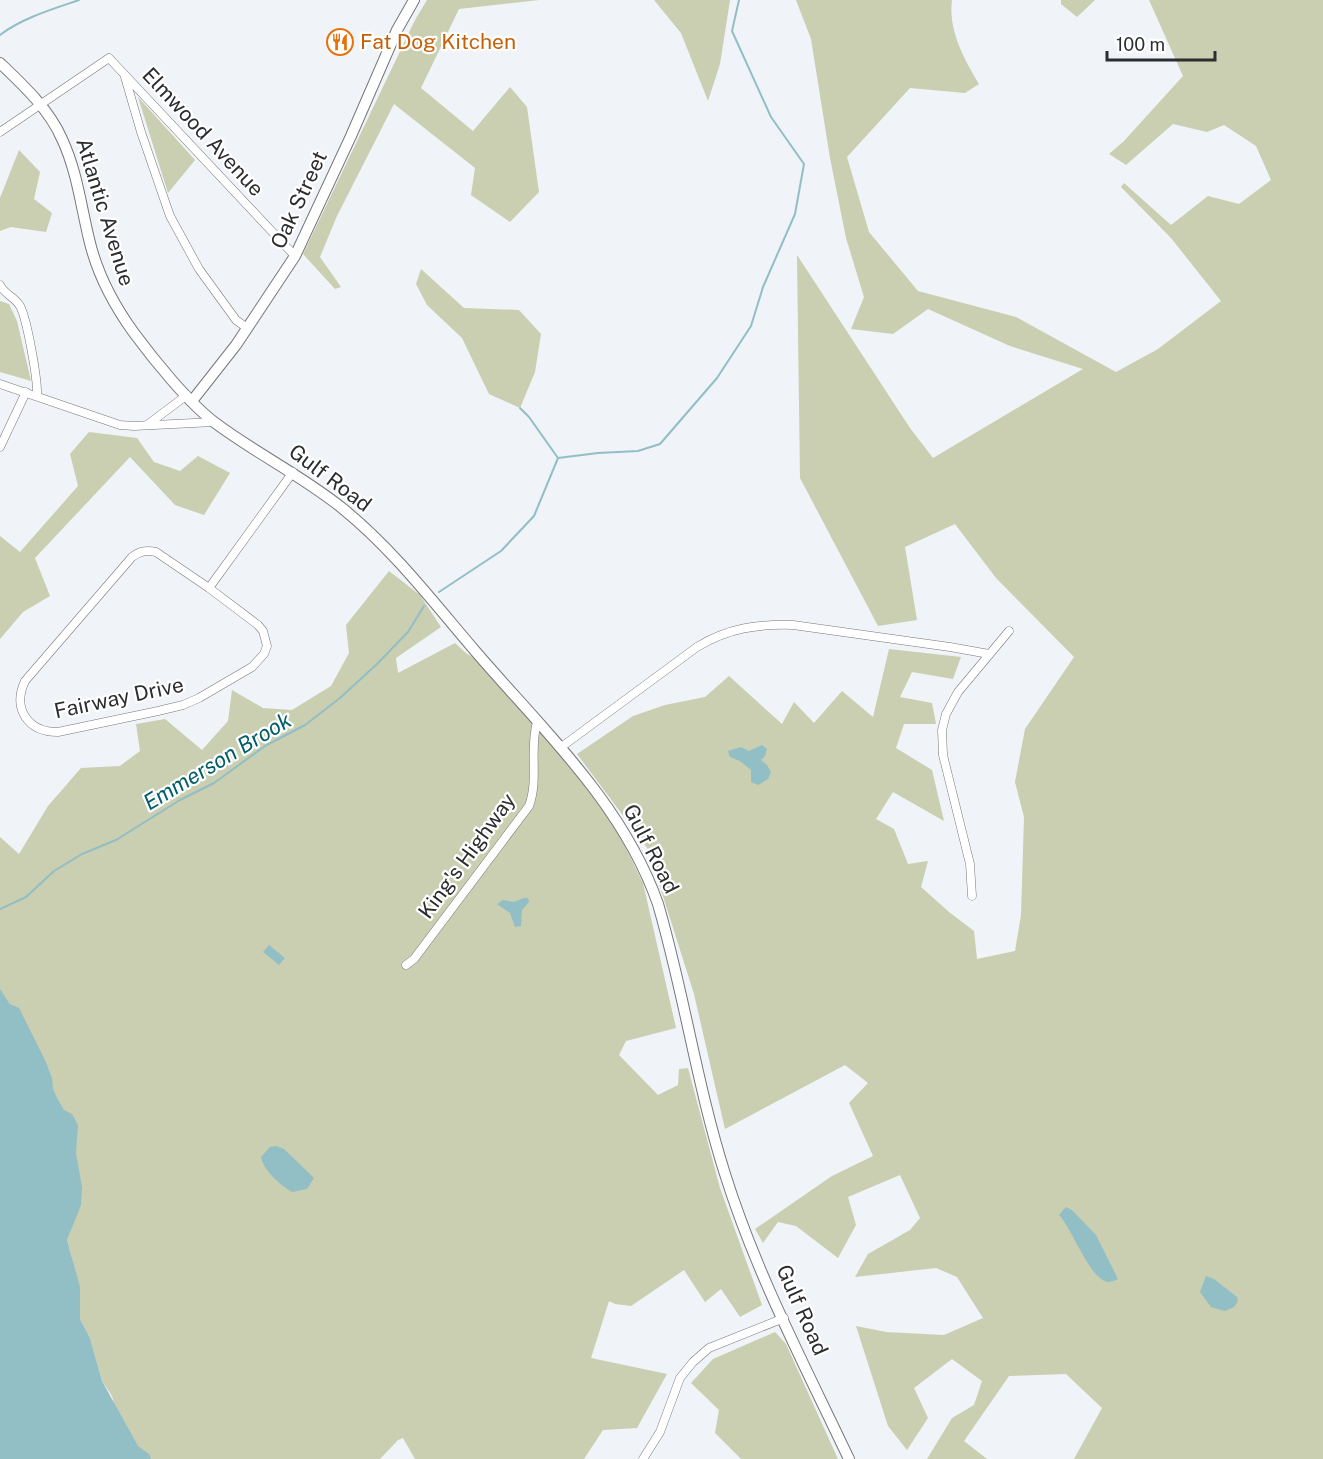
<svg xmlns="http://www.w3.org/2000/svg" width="1323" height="1459" viewBox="0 0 1323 1459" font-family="'Public Sans',sans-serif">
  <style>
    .green { fill: #c9cfb0 }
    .water { fill: #92bec5 }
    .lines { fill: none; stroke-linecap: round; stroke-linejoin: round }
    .stream { stroke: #92bec5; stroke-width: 2 }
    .street-casing { stroke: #75777b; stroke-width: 9 }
    .secondary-casing { stroke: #75777b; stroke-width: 12 }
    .street { stroke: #fff; stroke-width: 8 }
    .secondary { stroke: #fff; stroke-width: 10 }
    .labels { text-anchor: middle; stroke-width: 4.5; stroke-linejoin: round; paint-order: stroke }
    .food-label { font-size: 21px; fill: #c56008; stroke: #fff; text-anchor: start }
    .street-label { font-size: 21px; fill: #2c2d2f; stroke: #fff }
    .water-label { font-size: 22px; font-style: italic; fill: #005e69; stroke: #fff }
  </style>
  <rect width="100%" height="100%" fill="#f0f3f7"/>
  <g class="green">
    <polygon points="427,0 539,0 459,9 421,88 473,131 510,87 527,107 539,192 510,222 471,195 475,168 394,104 337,216 320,257 341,287 335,289 303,254 415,20"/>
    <polygon points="654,0 730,0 720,64 708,101 681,33"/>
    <path d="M796 0H952C948 30 964 59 979 84L965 93 910 88 847 157 869 232 918 291 1016 317 1116 372 1158 349 1221 301 1171 238 1121 187 1124 183 1171 225 1208 196 1239 204 1271 180 1256 146 1224 125 1207 132 1173 124 1126 165 1109 154 1124 141 1183 76 1149 0H1323V1459H1074L1102 1408 1066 1374 1009 1376 964 1441 987 1459H927L952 1418 974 1405 982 1381 952 1359 914 1388 928 1418 907 1450 888 1426 856 1326 886 1332 944 1335 983 1318 957 1277 936 1268 855 1277 868 1254 910 1230 920 1218 900 1175 848 1197 856 1225 838 1258 796 1226 778 1222 763 1243 755 1229 832 1176 873 1156 849 1103 868 1083 845 1065 725 1129 694 994 648 849 577 754 633 716 665 705 705 697 729 676 782 724 794 702 814 723 842 691 873 717 889 649 961 657 953 679 912 672 900 697 932 703 936 724H904L896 748 932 770 944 821 893 792 876 819 894 829 908 864 928 861 921 887 949 912 974 931 977 959 1015 951 1021 915 1024 817 1015 782 1025 729 1074 657 996 578 955 524 905 547 917 620 878 626 800 478 797 255 910 428 933 458 1083 369 1010 346 928 309 893 334 851 329 864 297 846 238 830 158 811 39Z"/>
    <polygon points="1061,0 1095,0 1077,17 1061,4"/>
    <polygon points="138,97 195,160 168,193"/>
    <polygon points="19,150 40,172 34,199 52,213 46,232 11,227 0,231 0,198"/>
    <polygon points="421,269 464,308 519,310 541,334 535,372 520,408 489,394 462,338 427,305 416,284"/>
    <polygon points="0,301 9,304 17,321 31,381 0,372"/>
    <polygon points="89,432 137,438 154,462 180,471 198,456 230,473 204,515 175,505 130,457 35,558 50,596 23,612 0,639 0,536 20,552 78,486 70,454"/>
    <polygon points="389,571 420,595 441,627 396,658 398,673 455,643 467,654 479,660 587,784 616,828 643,883 676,1028 626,1041 619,1055 658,1095 678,1085 679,1069 688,1068 720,1188 762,1305 740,1317 721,1289 705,1302 684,1270 631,1306 615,1304 609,1301 591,1358 667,1374 637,1428 603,1430 584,1459 415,1459 403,1438 398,1440 380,1459 145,1459 117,1413 112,1396 102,1381 90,1338 80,1319 72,1258 67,1240 71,1229 10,1004 0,990 0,837 19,854 48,806 81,768 120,766 140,751 136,724 165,719 202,750 228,721 232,690 263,708 292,710 331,686 349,653 346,625"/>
    <polygon points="775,1332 786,1344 838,1459 741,1459 715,1433 719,1410 691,1383 713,1359"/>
  </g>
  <g class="water">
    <polygon points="762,745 767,749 765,756 761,760 767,765 771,772 768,779 758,785 751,782 751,770 740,761 730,757 728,751 741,747 749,751"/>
    <polygon points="524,898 528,898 529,902 522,910 521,926 515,927 510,913 497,904 503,900 514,902"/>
    <polygon points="269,945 285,958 279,965 263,952"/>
    <polygon points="0,989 10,1004 19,1008 45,1060 52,1078 53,1089 57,1098 64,1110 72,1114 78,1125 76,1153 82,1187 81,1205 67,1240 80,1287 80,1319 90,1338 102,1381 138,1446 149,1454 151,1459 0,1459"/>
    <path d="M276 1146 284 1149 314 1178 307 1189 292 1192C279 1184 264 1171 261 1157L270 1147Z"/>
    <path d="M1066 1207 1072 1210 1096 1235 1118 1279C1116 1280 1110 1282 1108 1282 1090 1280 1072 1228 1059 1215Z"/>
    <polygon points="1206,1276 1214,1279 1237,1297 1238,1301 1234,1307 1225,1311 1211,1307 1200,1292"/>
  </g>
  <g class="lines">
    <g class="stream">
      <path d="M0 35C22 18 53 9 79 0"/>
      <polyline points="520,408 529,417 558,458"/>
      <polyline points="558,458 598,453 638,451 660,444 717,378 751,326 763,287 795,214 804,164 771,117 732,31 739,0"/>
      <polyline points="439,592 501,551 534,516 558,458"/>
      <polyline points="0,909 26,897 54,871 82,854 116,840 180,800 214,783 265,746 305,725 340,698 377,664 408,632 424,606"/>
    </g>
    <defs>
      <g id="street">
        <polyline points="125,77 141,132 170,216 199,269 236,320 247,328"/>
        <polyline points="0,132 109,58 295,256"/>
        <path d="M0 285C4 294 15 297 20 306 27 319 38 380 37 396"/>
        <polyline points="0,384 120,425 134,426 214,422"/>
        <polyline points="147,425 187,395"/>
        <polyline points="0,447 26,392"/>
        <path d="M209 588 156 552C146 550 140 551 132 557L25 681C12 709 28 732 58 732L158 711 183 705 199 698 252 667 264 654 267 646 263 631 258 625 209 588 293 472"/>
        <path d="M560 748 697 647C728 628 757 624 793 625L950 647 989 654"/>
        <polyline points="972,896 970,864 943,755 942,730 946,714 958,692 1009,631"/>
        <path d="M406 965 414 959 529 806C539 779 529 750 537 722"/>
        <polyline points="643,1459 660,1432 680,1378 693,1362 709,1348 784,1318"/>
      </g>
      <g id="secondary">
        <path d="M0 63C23 85 49 109 62 139 77 171 81 206 89 239 97 274 113 304 134 333 154 360 188 402 214 422 255 453 301 475 342 508 393 549 434 603 476 652 544 731 623 804 658 904 684 993 697 1086 725 1174 756 1273 805 1366 849 1459"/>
        <polyline points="192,401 236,345 295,256 351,136 397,30 414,0"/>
      </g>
    </defs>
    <use href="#street" class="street-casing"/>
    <use href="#secondary" class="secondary-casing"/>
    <use href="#street" class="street"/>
    <use href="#secondary" class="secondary"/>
  </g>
  <defs>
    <symbol id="restaurant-ring" viewBox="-11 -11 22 22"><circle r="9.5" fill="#fff" stroke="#e8710a" stroke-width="1.5"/><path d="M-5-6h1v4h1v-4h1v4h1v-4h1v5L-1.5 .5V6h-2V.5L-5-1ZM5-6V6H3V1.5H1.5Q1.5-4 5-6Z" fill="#e8710a"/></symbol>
  </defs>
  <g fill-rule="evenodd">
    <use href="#restaurant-ring" x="325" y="27" width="30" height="30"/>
  </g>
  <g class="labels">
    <g class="food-label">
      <text x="360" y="49">Fat Dog Kitchen</text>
    </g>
    <g class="street-label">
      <text transform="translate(203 132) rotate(47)" y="7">Elmwood Avenue</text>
      <text transform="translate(299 200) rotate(-65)" y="7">Oak Street</text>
      <text transform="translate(105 212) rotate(73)" y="7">Atlantic Avenue</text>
      <text transform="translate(330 478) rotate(37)" y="7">Gulf Road</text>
      <text transform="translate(119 698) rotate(-12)" y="7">Fairway Drive</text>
      <text transform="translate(651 849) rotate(63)" y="7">Gulf Road</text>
      <text transform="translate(467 856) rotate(-54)" y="7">King's Highway</text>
      <text transform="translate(802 1310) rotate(66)" y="7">Gulf Road</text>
    </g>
    <g class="water-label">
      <text transform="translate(217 761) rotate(-31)" y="8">Emmerson Brook</text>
    </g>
  </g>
  <path d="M1107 51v9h108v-9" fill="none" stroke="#2c2d2f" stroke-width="3"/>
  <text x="1116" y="51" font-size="18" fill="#2c2d2f" stroke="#ffffff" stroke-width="4.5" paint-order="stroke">100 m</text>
</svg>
